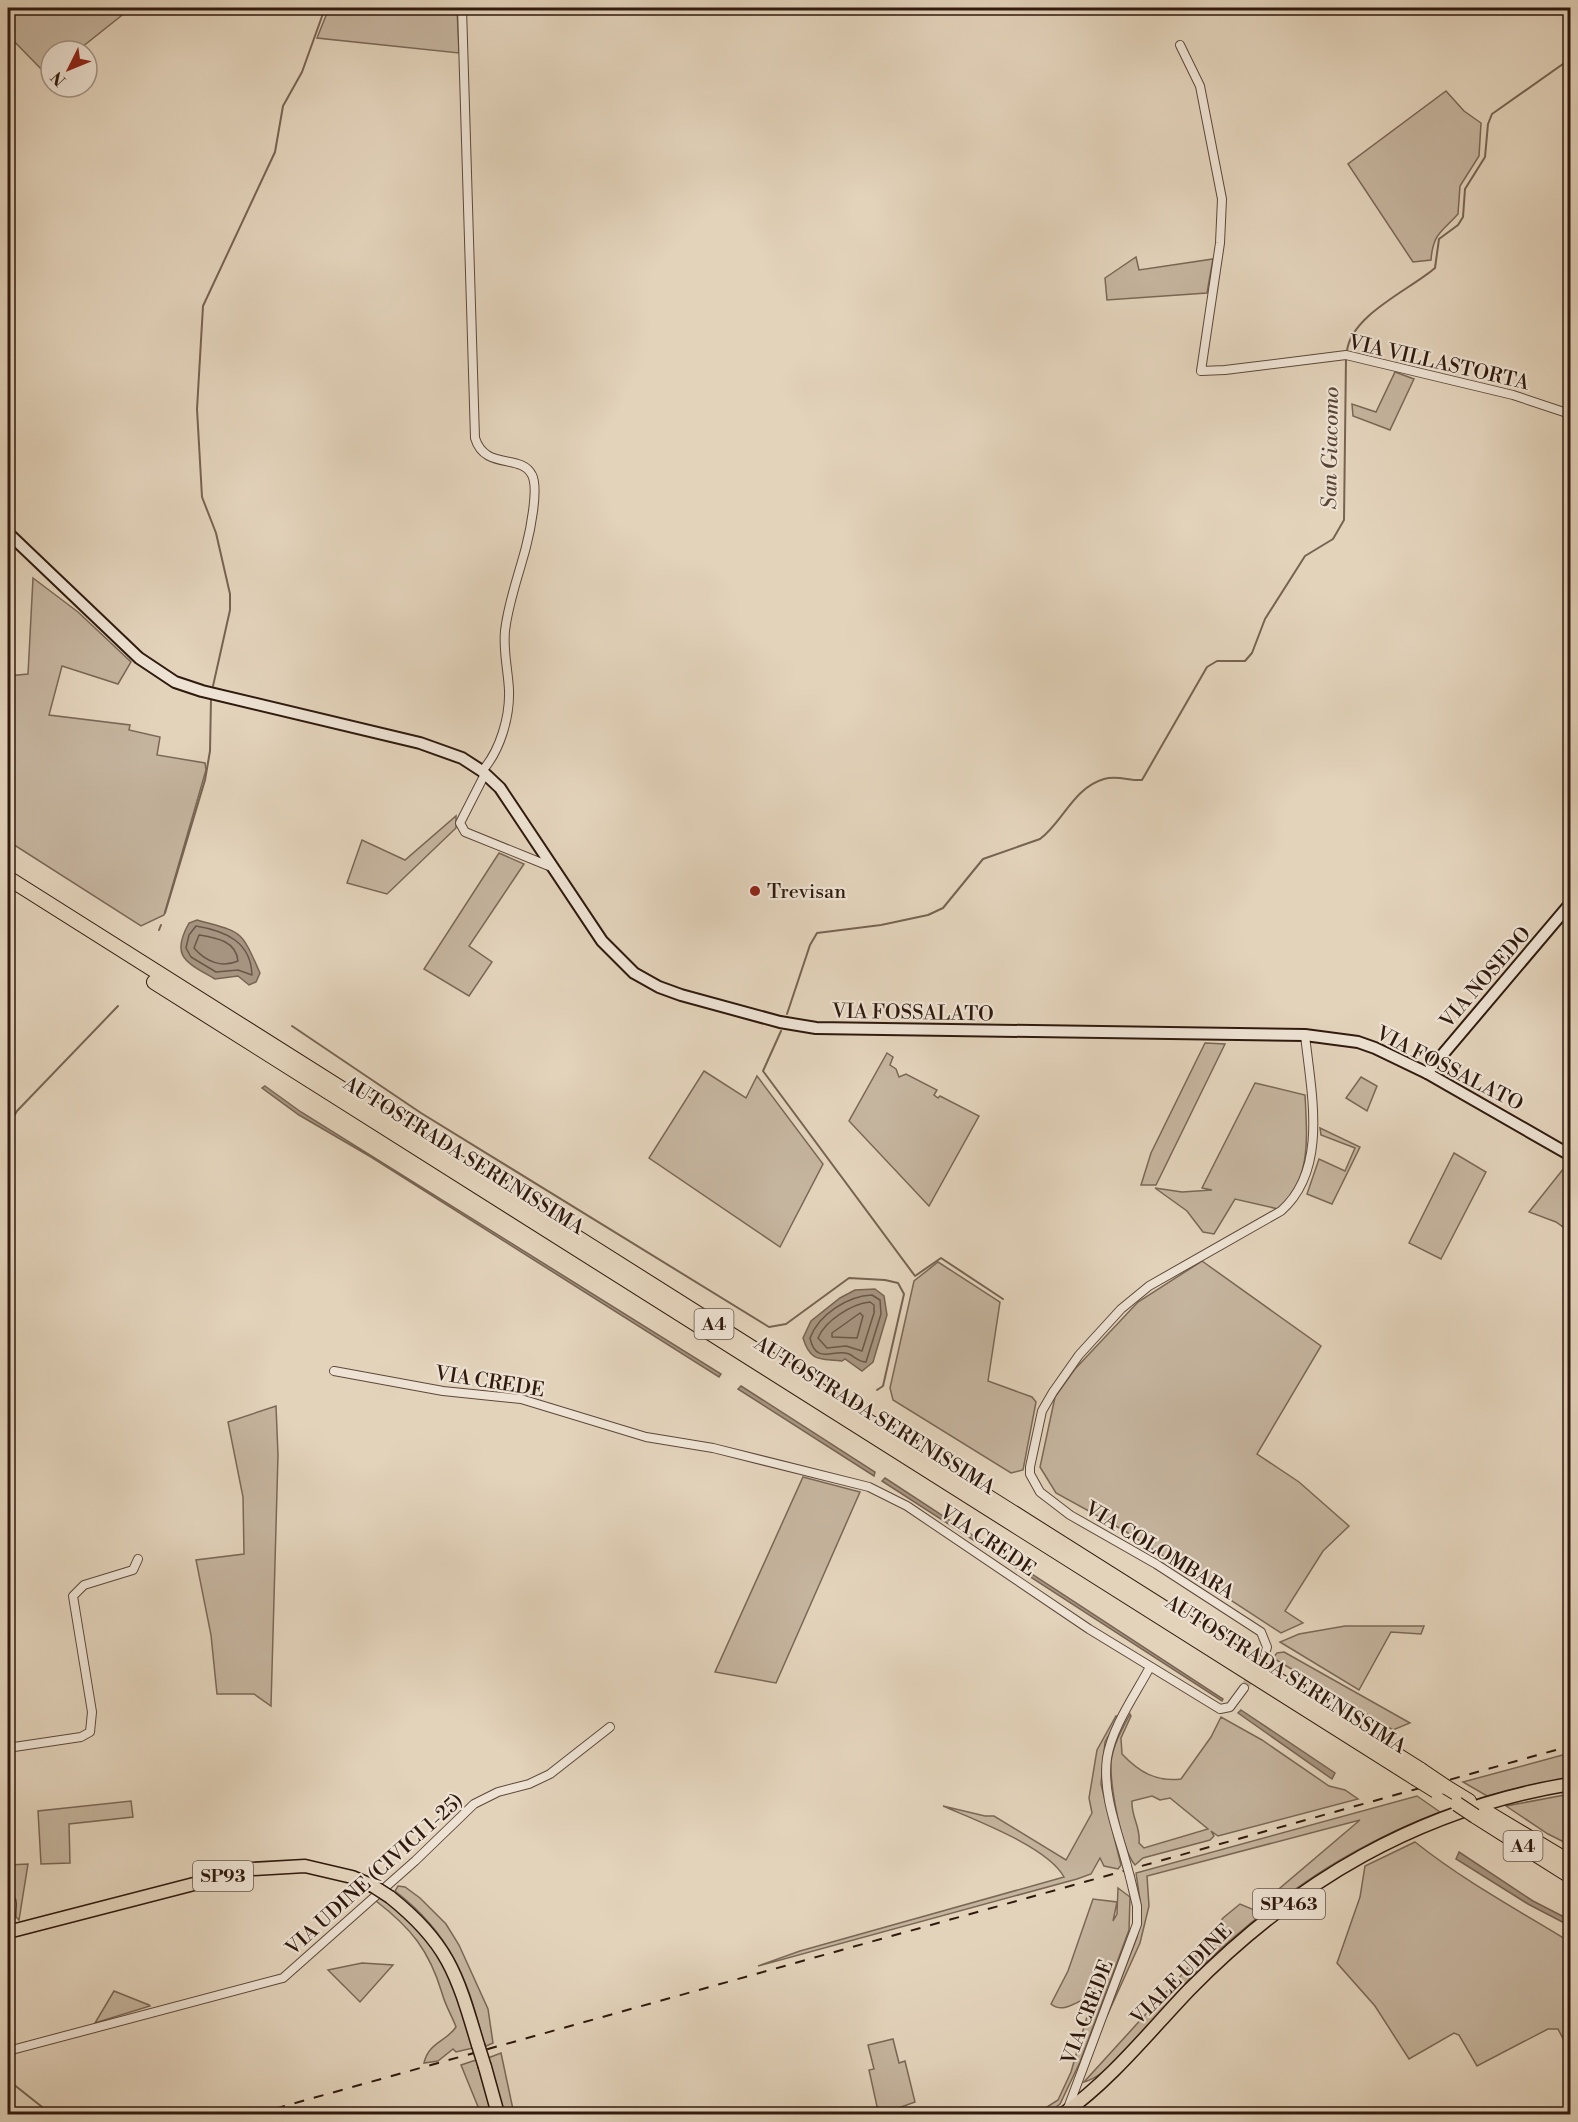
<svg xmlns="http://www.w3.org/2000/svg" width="1578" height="2122" viewBox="0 0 1578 2122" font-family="'Libre Bodoni',serif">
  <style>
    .green { fill: #c5b49e; stroke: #7a6756; stroke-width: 1.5; fill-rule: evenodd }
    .water { fill: #a69480; stroke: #776352; stroke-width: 1.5 }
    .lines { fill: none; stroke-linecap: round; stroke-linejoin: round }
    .shore { stroke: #6b5747; stroke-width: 1.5 }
    .stream { stroke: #776352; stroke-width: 2 }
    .street-tunnel { stroke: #bfae98; stroke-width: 8; stroke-dasharray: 8 4; stroke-linecap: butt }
    .street-casing { stroke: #5d4839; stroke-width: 10 }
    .secondary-casing { stroke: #301a0e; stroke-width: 14 }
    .primary-casing { stroke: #301a0e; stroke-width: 15 }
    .highway-casing { stroke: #301a0e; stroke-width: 16 }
    .street { stroke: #ede2d3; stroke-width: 8 }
    .secondary { stroke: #ede2d3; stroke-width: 10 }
    .primary { stroke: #e3d3bb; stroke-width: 12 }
    .highway { stroke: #e3d3bb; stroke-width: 14 }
    .rail { stroke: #301a0e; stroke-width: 2; stroke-dasharray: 10 10; stroke-linecap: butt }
    .street-bridge-casing { stroke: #5d4839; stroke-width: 10; stroke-linecap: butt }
    .primary-bridge-casing { stroke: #301a0e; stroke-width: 15; stroke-linecap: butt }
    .highway-bridge-casing { stroke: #301a0e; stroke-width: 16; stroke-linecap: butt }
    .street-bridge { stroke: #ede2d3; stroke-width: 8 }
    .primary-bridge { stroke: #e3d3bb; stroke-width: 12 }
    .highway-bridge { stroke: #e3d3bb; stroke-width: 14 }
    .poi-dot { fill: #8f2418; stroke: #ede2d3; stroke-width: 2 }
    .labels { text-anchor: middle; stroke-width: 4.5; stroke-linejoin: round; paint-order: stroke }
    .shield { fill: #ede2d3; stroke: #695649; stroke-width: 1.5 }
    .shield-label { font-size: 18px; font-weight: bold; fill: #301a0e }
    .street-label { font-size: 20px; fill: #301a0e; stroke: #ede2d3 }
    .poi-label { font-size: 20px; fill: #301a0e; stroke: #ede2d3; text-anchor: start }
    .water-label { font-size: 21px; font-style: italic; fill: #594536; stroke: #ede2d3 }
  </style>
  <rect width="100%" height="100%" fill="#e3d3bb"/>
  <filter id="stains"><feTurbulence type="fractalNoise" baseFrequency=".00333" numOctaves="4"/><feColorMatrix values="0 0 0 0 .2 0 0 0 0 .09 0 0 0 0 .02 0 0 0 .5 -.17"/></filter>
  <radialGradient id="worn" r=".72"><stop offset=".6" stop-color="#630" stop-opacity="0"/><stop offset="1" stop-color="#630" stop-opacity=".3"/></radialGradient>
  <g class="green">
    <polygon points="8,8 131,8 77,51 51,51 51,67 44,72 8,35"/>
    <polygon points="329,8 457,8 459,53 317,38"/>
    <path d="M1446 91 1464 111 1481 123 1479 156 1460 186 1458 214C1442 232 1433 233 1431 260L1413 262 1348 164Z"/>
    <polygon points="1136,257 1139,270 1213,259 1207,293 1107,300 1105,278"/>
    <polygon points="1395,372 1414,379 1390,430 1353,416 1352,404 1376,412"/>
    <polygon points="33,578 78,612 131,662 118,684 62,666 49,715 130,725 129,730 160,737 157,755 205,763 206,770 164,915 141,926 8,841 8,676 28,674"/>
    <polygon points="456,816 456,828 387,894 347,883 362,840 405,860"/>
    <polygon points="499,853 524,864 469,946 492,962 469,996 424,969"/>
    <polygon points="1205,1043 1225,1044 1156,1185 1141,1185 1151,1153"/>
    <polygon points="887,1053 893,1057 890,1065 896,1069 899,1077 906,1074 937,1090 934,1095 938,1098 940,1096 979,1116 929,1206 849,1121"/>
    <polygon points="704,1071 746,1098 757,1076 823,1164 780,1247 649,1158"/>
    <polygon points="1361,1077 1377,1086 1367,1111 1346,1098"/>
    <path d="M1255 1083 1305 1095C1307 1137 1312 1180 1278 1209L1235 1199 1214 1234 1203 1232 1187 1211 1155 1188 1182 1192 1212 1190 1202 1188Z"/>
    <polygon points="1320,1128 1360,1147 1332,1204 1307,1194 1319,1159 1345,1171 1355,1148 1321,1135"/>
    <polygon points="1454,1153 1486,1172 1441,1259 1409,1243"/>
    <polygon points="1564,1168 1570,1172 1570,1232 1556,1222 1529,1212"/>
    <polygon points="1202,1261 1321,1346 1257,1454 1299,1482 1349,1526 1323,1551 1285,1611 1303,1623 1281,1633 1125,1531 1056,1493 1040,1467 1055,1397 1075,1369 1138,1302"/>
    <polygon points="938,1262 1000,1302 988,1381 1032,1397 1036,1402 1023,1470 1011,1473 893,1400 890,1388 914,1281"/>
    <polygon points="276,1406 278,1455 271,1706 254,1694 217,1694 211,1635 196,1560 244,1554 243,1497 228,1422"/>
    <polygon points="803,1477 860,1492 776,1683 715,1672"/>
    <polygon points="1345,1626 1424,1626 1421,1634 1391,1632 1359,1690 1280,1642 1299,1634"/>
    <polygon points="1284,1652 1410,1723 1393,1730 1273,1658 1277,1653"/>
    <path d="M1130 1714 1131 1716 1121 1738 1122 1754C1139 1772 1156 1782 1181 1779L1211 1737 1221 1717 1262 1740 1329 1786 1345 1790 1358 1799 1218 1836 1211 1831 1214 1836 1210 1840 1143 1858 1135 1865C1121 1849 1110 1784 1111 1762 1113 1745 1122 1729 1130 1714ZM1152 1796 1160 1800 1170 1798 1208 1829 1144 1848 1139 1843C1141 1827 1131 1817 1132 1801Z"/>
    <path d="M1116 1716 1119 1717 1105 1742 1101 1784 1121 1865 1118 1869 1104 1866 1100 1858 1091 1874 1077 1879 758 1966 800 1951 1064 1877C1048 1847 975 1820 943 1806L985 1816H994L1066 1860 1092 1813 1089 1798 1097 1750Z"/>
    <polygon points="1570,1753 1570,1778 1531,1785 1487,1796 1463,1782"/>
    <polygon points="1570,1794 1570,1845 1548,1834 1506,1806"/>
    <path d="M1417 1796 1440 1812C1344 1849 1271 1900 1197 1971 1169 1998 1119 2073 1084 2082L1186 1970 1223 1918 1240 1904 1254 1910 1360 1820 1147 1876 1149 1906 1140 1943 1106 2018 1137 1937 1141 1907 1136 1873Z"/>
    <polygon points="131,1801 133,1817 69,1824 70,1863 41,1864 38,1811"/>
    <path d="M1415 1842C1464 1881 1518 1910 1570 1942V2052L1558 2029H1548L1477 2066 1459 2035 1454 2033 1409 2059 1375 2006 1337 1963 1360 1897 1365 1866Z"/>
    <polygon points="28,1864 19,1920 16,1917 16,1900 8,1886 8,1865"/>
    <path d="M398 1886 405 1887 420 1898 446 1924 459 1945 488 2009 493 2043 484 2047C470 1981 450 1933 395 1891Z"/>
    <path d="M1118 1888 1130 1897 1129 1930 1080 2062 1060 2104 1047 2114H1036L1058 2100 1071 2072 1093 1996C1079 1999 1064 2015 1051 2004L1068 1971 1093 1899 1117 1902 1113 1921 1117 1914Z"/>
    <path d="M380 1897 413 1921 447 1966 473 2048 456 2052 453 2049 438 2061 424 2063C429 2042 446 2042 456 2027 452 2016 445 2005 442 1993 429 1950 411 1928 376 1901Z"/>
    <polygon points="362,1963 393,1965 360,2002 328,1970"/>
    <polygon points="114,1991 149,2005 150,2006 95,2023"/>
    <polygon points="893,2039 899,2063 905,2061 915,2102 890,2111 889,2109 878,2111 869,2070 874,2069 868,2045"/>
    <polygon points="501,2053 514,2114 504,2114 488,2058"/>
    <polygon points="476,2060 492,2114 481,2114 461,2065"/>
  </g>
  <g class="water">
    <path d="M197 920C243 933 240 928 260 973L256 982 249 985 238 976 215 979C186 962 170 957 189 923Z"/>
    <polygon points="265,1086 301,1112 721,1374 719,1377 371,1157 299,1115 262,1088"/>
    <path d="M875 1289 884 1296 887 1315 873 1362 862 1371 845 1359 842 1361C822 1358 811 1364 803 1338L811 1321 840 1298 855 1290Z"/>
    <polygon points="741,1386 875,1472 874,1476 738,1389"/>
    <polygon points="885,1478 1223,1699 1222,1701 882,1481"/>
    <polygon points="1241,1710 1335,1773 1332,1779 1238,1713"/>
    <polygon points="1459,1852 1533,1901 1570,1920 1570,1926 1528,1904 1456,1859"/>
  </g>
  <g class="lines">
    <g class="shore">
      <path d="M196 926C226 931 251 942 252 975L238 970 216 972 191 957 186 948 189 935Z"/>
      <path d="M199 935C217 938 236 941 238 961 222 968 206 962 194 948Z"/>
      <path d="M872 1295 880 1300 881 1314 866 1362C859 1362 855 1357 849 1354 834 1348 816 1366 810 1338 819 1314 848 1296 872 1295Z"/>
      <path d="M870 1302 874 1305V1313L862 1351 846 1346 827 1348 818 1338C825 1321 851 1304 870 1302Z"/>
      <polygon points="860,1313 863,1316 857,1338 832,1337 832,1333"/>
    </g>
    <g class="stream">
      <path d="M1347 351C1351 315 1411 289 1435 268L1439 239 1458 225 1463 217 1465 189 1485 157 1488 124 1492 114 1570 59"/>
      <polyline points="213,686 230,610 230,594 216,533 202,497 197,409 203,306 275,152 283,106 302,72 325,8"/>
      <polyline points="165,913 205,780 210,751 211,698"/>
      <polyline points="159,930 161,925"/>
      <path d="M787 1014 810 945 817 933 881 925 928 915 943 908 983 859 1040 839C1063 822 1073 788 1104 779 1117 775 1130 781 1142 780L1207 667 1217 661H1245L1252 653 1265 619 1305 556 1333 539 1344 520 1346 357"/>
      <polyline points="292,1026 421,1113 769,1327 786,1324 849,1278 885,1280 898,1283 904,1294 883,1386 877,1390"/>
      <polyline points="781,1031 763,1071 915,1276 941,1258 1003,1299"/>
      <polyline points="8,1126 17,1111 118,1006"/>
      <polyline points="8,2080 51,2114"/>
    </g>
    <polyline class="street-tunnel" points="1244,1688 1265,1654"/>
    <defs>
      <g id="street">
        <path d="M462 8 475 438C485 471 521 453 532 475 539 488 530 532 526 547 519 574 508 603 505 631 503 651 508 670 509 690 510 717 500 751 482 771"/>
        <polyline points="1180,45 1200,86 1222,199 1220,243 1201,371 1225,370 1346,355 1513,395 1570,414"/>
        <polyline points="485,774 460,823 465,832 549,866 552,865"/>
        <polyline points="334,1371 443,1391 521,1399 646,1437 713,1448 869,1487 907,1506 1089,1629 1220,1709 1230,1707 1244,1688"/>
        <path d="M1265 1654 1267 1647 1261 1632 1156 1564 1070 1515 1040 1492 1030 1474V1467L1042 1411 1053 1392 1079 1355 1121 1309 1149 1286 1281 1211C1329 1169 1311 1092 1305 1035"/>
        <polyline points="8,1751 14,1747 81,1737 90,1732 92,1712 73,1596 84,1585 133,1570 138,1559"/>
        <path d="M1127 1866C1118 1832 1102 1794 1107 1758 1112 1727 1135 1695 1150 1667"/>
        <polyline points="8,1894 12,1904 9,1932"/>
        <polyline points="8,2051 283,1978 415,1861 474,1804 498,1792 529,1784 550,1774 610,1727"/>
        <polyline points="1068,2108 1137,1924 1137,1906 1130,1877"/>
        <polyline points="897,2112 898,2114"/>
      </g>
      <g id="secondary">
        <polyline points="8,533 139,658 175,682 202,691 420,743 462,758 482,771 500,788 602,941 634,973 659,987 681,995 780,1022 816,1028 1305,1035 1358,1042 1375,1048 1427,1073 1570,1155"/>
        <polyline points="1427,1073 1570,904"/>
      </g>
      <g id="primary">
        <path d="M390 1897C449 1944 457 1975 478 2045"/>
        <polyline points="8,1932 252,1869 305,1866 352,1877 373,1886"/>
        <polyline points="485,2067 498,2114"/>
        <path d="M1063 2114C1112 2079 1148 2033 1189 1990 1296 1881 1419 1809 1570 1784"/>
      </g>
      <g id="highway">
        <polyline points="8,878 1421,1770"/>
        <polyline points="154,982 1415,1778"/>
        <polyline points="1446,1787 1469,1801"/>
        <polyline points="1485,1811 1570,1862"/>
        <polyline points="1475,1816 1570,1876"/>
      </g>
    </defs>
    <use href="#street" class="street-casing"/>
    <use href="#secondary" class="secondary-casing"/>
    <use href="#primary" class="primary-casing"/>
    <use href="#highway" class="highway-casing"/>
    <use href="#street" class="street"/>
    <use href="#secondary" class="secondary"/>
    <use href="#primary" class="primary"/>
    <use href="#highway" class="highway"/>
    <polyline class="rail" points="256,2114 1570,1746"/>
    <defs>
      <polyline id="street-bridge" points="1127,1866 1130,1877"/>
      <g id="primary-bridge">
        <polyline points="373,1886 390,1897"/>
        <polyline points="478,2045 485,2067"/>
      </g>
      <g id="highway-bridge">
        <polyline points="1421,1770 1446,1787"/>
        <polyline points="1415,1778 1436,1791"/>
        <polyline points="1457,1804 1475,1816"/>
      </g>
    </defs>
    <use href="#street-bridge" class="street-bridge-casing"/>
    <use href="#primary-bridge" class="primary-bridge-casing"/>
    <use href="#highway-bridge" class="highway-bridge-casing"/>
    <use href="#street-bridge" class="street-bridge"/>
    <use href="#primary-bridge" class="primary-bridge"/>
    <use href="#highway-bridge" class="highway-bridge"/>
  </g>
  <circle class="poi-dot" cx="755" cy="891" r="6"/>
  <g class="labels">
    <g class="shield">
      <rect x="694.5" y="1309" width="39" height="30" rx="4.5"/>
      <rect x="1503.5" y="1831" width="39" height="30" rx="4.5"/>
      <rect x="193" y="1861" width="60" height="30" rx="4.5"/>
      <rect x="1253" y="1889" width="72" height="30" rx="4.5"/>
    </g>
    <g class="shield-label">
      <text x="714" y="1330">A4</text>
      <text x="1523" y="1852">A4</text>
      <text x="223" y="1882">SP93</text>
      <text x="1289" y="1910">SP463</text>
    </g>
    <g class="street-label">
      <text transform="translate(1439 362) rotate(13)" y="7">VIA VILLASTORTA</text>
      <text transform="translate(1485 977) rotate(-49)" y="7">VIA NOSEDO</text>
      <text transform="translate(913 1012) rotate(1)" y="7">VIA FOSSALATO</text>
      <text transform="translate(1450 1068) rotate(27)" y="7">VIA FOSSALATO</text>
      <text transform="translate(464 1155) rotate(32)" y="7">AUTOSTRADA SERENISSIMA</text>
      <text transform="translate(490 1381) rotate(9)" y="7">VIA CREDE</text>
      <text transform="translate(875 1415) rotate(32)" y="7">AUTOSTRADA SERENISSIMA</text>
      <text transform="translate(988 1540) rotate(34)" y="7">VIA CREDE</text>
      <text transform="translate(1160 1550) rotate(31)" y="7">VIA COLOMBARA</text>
      <text transform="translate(1286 1674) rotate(32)" y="7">AUTOSTRADA SERENISSIMA</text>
      <text transform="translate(374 1874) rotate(-42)" y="7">VIA UDINE (CIVICI 1-25)</text>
      <text transform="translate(1181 1974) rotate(-45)" y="7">VIALE UDINE</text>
      <text transform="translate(1087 2012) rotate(-69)" y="7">VIA CREDE</text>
    </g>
    <g class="poi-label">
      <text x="767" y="898">Trevisan</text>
    </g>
    <g class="water-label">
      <text transform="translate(1330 448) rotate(-89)" y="7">San Giacomo</text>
    </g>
  </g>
  <rect width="1578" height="2122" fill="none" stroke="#e3d3bb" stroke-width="30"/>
  <rect x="9" y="9" width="1560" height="2104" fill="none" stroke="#301a0e" stroke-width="3"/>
  <rect x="15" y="15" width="1548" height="2092" fill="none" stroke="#301a0e" stroke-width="1.5"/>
  <g transform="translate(69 69) rotate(227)"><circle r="28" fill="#ede2d3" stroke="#a19284" stroke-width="1.5"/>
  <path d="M0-4.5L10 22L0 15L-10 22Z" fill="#8f2418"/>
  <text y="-9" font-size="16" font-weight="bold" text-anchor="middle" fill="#301a0e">N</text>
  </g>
  <rect width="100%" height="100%" filter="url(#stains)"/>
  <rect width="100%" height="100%" fill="url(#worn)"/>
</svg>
